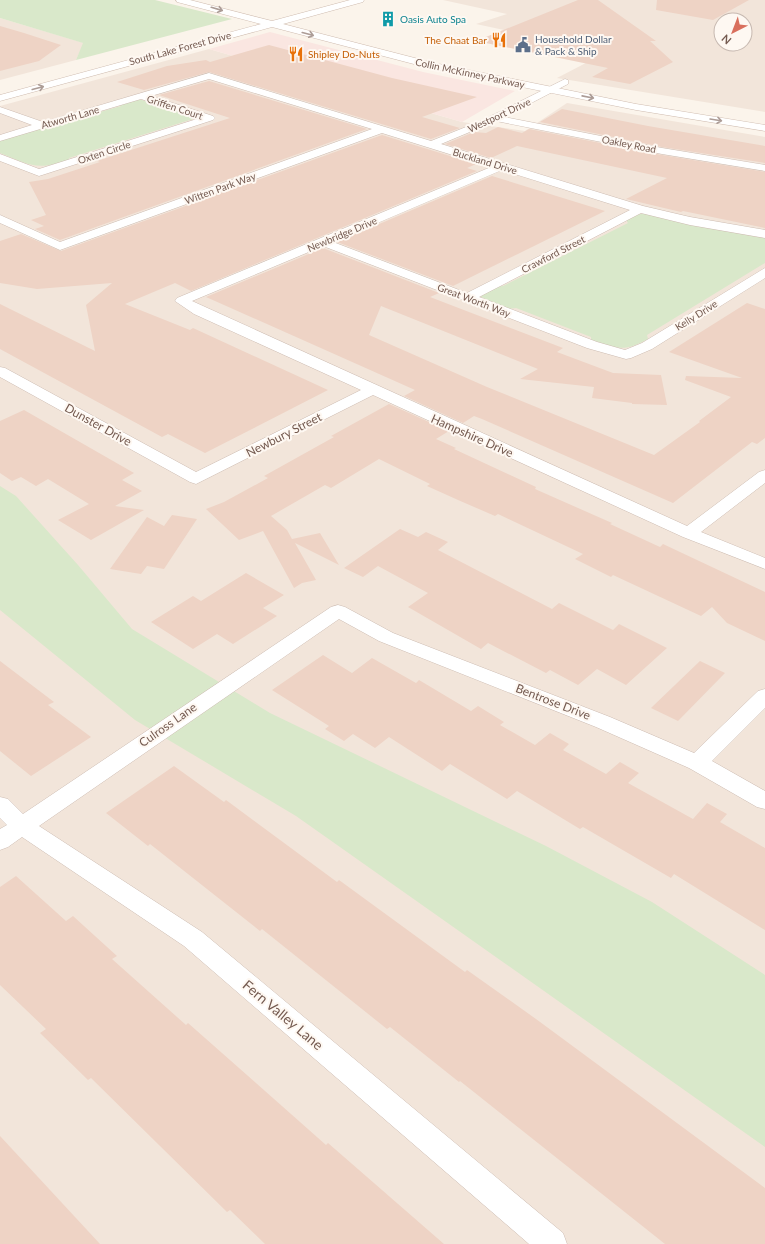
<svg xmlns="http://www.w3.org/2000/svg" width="765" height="1244" viewBox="0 0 765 1244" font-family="Lato,sans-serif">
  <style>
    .residential { fill: #f2e5da; fill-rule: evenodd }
    .commercial { fill: #fae6e1 }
    .green { fill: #d9e8ca }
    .building { fill: #eed3c5 }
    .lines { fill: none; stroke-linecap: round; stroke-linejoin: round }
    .street-casing { stroke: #cdbcb2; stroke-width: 1 }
    .secondary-casing { stroke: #cfbcb0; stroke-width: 1 }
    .street { fill: #fff; fill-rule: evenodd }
    .secondary { fill: #fff; fill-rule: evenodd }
    .oneway { stroke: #ac9c96 }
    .labels { text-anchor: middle; stroke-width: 4; stroke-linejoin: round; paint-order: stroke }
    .far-culture-label { font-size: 10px; fill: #0d838f; stroke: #fef8f2; text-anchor: start }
    .far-service-label { font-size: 10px; fill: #4e5e75; stroke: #fef8f2; text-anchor: start }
    .far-food-label { font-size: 10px; fill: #c56008; stroke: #fef8f2; text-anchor: end }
    .far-street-label { font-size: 10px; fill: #745a50; stroke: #fef8f2 }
    .street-label { font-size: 12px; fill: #745a50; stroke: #fef8f2 }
    .near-street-label { font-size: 14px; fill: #745a50; stroke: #fef8f2 }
  </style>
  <rect width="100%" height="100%" fill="#fbf4eb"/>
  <g class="residential">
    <path d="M443 0H765V112L557 78 607 52 476 24 507 14ZM721 20H745V44H721Z"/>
    <polygon points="0,18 84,43 76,60 0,80"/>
    <polygon points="209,49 462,122 525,131 567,103 765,137 765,1244 0,1244 0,106"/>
  </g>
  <polygon class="commercial" points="270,32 423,72 515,91 462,122 209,49"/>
  <g class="green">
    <polygon points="0,0 155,0 232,19 76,60 83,43 0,18"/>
    <path d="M134 100H142L159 105V106L191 115 193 119 69 158V160C36 171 30 165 0 153V140L121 106 120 105Z"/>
    <path d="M649 213 675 220 678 222 758 237H765V263L647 335 648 339C623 353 617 348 591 340V337L516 308 508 309 481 297V294L493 287 503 286 628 223 626 220 639 214Z"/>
    <polygon points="0,486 16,496 78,565 132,629 270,713 546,846 652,902 765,975 765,1147 296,816 135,720 0,610"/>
  </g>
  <g class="building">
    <polygon points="578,0 598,0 656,41 650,41 673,62 630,84 592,77 608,68 476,41"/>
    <polygon points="657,0 749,0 713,20 656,10"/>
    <polygon points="0,26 24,33 61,45 39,61 0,71"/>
    <polygon points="269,45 392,78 477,97 422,117 460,128 431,139 209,72 144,90 117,82 167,66 206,60 210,62"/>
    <polygon points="209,81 367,129 60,240 35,229 44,226 31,220 46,215 29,182 48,179 100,162 97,161 230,118 159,95"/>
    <polygon points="562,109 648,126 765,146 765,163 662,147 540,122"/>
    <polygon points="498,127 522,133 529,129 662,155 765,172 765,228 683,211 681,212 626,199 667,178 517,146 491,158 445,144 474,132 486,133"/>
    <polygon points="382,135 476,164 467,168 477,171 191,291 175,283 125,304 190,330 193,328 328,390 205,453 168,434 162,437 0,349 0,304 95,351 86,305 112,283 37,289 0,283 0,241 21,234 61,251"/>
    <polygon points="492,176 605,211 453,286 337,242"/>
    <polygon points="323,248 439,293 430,297 563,348 557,352 613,373 661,375 667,405 632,404 632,403 592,398 594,387 520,379 538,369 381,306 369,335 487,387 654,455 700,422 699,421 731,397 685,380 686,376 742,378 669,352 747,303 765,309 765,438 757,444 752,442 673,503 482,419 474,416 463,423 404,396 415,390 206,297"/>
    <polygon points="389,404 449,431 436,439 456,448 454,449 536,487 535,489 612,523 610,524 660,547 663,544 765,592 765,641 727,623 712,607 701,616 613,575 611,577 575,559 583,554 498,514 495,516 458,500 427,486 430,484 379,459 331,488 325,485 271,516 287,530 292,539 320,533 339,565 295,543 316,580 302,583 294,588 263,531 239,540 206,509 224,502 268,478 264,476 334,437 331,436"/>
    <polygon points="24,410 134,473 122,480 142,491 115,506 144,510 91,540 58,520 89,504 48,479 36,486 21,477 12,481 0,473 0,421"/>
    <polygon points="172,515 197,519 164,569 147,566 141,574 110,569 147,517 164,526"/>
    <polygon points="400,529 418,537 426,532 448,542 438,550 552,609 559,603 613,630 619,624 667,648 626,685 597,669 578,685 550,670 546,673 488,643 481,649 408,607 428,593 378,566 363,577 344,568"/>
    <polygon points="246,573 284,595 263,608 277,616 233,644 217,634 193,649 151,622 193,596 201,601"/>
    <polygon points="323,655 352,673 372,658 416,683 419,680 471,711 478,706 504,722 500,725 535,745 550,733 569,744 563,750 606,774 620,762 639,773 628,783 693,819 707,803 727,814 720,822 765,848 765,930 674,874 671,878 583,827 580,829 517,791 507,799 450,764 442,771 389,737 375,748 353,734 344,741 325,729 329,726 272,690"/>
    <polygon points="0,661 54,702 48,705 91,737 31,776 0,751"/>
    <polygon points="700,661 725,673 678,721 651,708"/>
    <polygon points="174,766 224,802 226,800 337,882 339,880 465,972 467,970 536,1019 765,1188 765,1244 665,1244 460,1081 459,1082 390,1027 387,1029 262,929 260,931 150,844 148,846 106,813"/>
    <polygon points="16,876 66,921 73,916 117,956 112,959 186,1025 188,1023 326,1145 328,1143 444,1244 265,1244 230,1210 227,1212 91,1078 88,1080 40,1033 46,1029 0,985 0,887"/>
    <polygon points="0,1136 100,1244 0,1244"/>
  </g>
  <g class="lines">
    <defs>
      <g id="street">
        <path d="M209 73 431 141 481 121 565 79 568 80V84L504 117 662 148 765 165V171L662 154 496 121 441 144 643 206 690 217 765 230V238L690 225 641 213 479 297 597 342 625 350 642 343 765 268V278L652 349 631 358 626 359 587 348 323 246 192 301 687 526 759 472 765 470V483L701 532 765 558V569L683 537 373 395 196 484 190 482 0 377V367L5 368 196 472 361 390 194 314 175 301 177 298 491 167 382 133 60 250 0 223V215L60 242 372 129 209 79 151 96 213 116 215 118 213 120 39 176 0 161V154L39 169 200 118 141 99 0 141V135L32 125 0 113V107L43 122ZM502 170 630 210 467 293 333 242Z"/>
        <polygon points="338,605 345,607 393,633 610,717 694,753 758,691 765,689 765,708 712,761 765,791 765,809 757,807 689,768 596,727 379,641 339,619 39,826 202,932 563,1233 567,1244 529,1244 184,946 22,837 8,847 0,850 0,829 7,825 0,818 0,797 8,799 23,814 331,607"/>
      </g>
      <polygon id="secondary" points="176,0 190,0 272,21 350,0 364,0 363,2 283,24 434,63 636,104 765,125 765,131 636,110 433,69 272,27 0,101 0,95 261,24 177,2"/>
    </defs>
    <use href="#street" class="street-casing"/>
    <use href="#secondary" class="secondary-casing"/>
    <use href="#street" class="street"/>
    <use href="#secondary" class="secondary"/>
  </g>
  <defs><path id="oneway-shaft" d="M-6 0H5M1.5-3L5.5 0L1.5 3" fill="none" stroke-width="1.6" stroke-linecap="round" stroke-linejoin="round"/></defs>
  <g class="oneway">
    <use href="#oneway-shaft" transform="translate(217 9) rotate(16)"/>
    <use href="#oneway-shaft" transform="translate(308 34) rotate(15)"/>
    <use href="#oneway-shaft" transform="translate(38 88) rotate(-15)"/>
    <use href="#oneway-shaft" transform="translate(588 97) rotate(11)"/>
    <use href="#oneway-shaft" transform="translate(716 120) rotate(9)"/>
  </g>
  <defs>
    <symbol id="building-bare" viewBox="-9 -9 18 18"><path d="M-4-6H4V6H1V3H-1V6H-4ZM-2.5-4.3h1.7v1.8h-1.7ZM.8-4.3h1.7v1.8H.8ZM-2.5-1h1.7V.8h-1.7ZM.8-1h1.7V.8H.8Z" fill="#0f9aa8" stroke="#fef8f2" stroke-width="2.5" paint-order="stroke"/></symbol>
    <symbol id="restaurant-bare" viewBox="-9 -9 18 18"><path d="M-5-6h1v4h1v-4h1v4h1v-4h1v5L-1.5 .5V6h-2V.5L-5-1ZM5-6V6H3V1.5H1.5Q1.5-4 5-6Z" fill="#e8710a" stroke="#fef8f2" stroke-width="2.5" paint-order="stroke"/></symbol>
    <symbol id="civic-bare" viewBox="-9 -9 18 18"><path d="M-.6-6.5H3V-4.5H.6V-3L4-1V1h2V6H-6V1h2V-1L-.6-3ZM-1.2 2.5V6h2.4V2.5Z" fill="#5c6f8a" stroke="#fef8f2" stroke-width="2.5" paint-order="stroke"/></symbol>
  </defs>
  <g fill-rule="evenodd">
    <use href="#building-bare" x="377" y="8" width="22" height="22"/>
    <use href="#restaurant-bare" x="488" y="29" width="22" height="22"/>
    <use href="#civic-bare" x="512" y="34" width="22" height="22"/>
    <use href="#restaurant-bare" x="285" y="43" width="22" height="22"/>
  </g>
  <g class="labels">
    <g class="far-culture-label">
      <text x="400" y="23">Oasis Auto Spa</text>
    </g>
    <g class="far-service-label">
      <text x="535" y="43">Household Dollar<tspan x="535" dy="12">&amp; Pack &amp; Ship</tspan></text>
    </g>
    <g class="far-food-label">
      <text x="487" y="44">The Chaat Bar</text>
      <text x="308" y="58" text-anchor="start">Shipley Do-Nuts</text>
    </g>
    <g class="far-street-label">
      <text transform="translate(180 48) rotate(-15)" y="4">South Lake Forest Drive</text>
      <text transform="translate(470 73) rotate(12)" y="4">Collin McKinney Parkway</text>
      <text transform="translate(175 107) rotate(18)" y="4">Griffen Court</text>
      <text transform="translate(499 115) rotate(-25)" y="4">Westport Drive</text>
      <text transform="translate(70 117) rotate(-16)" y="4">Atworth Lane</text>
      <text transform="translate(629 144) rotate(11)" y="4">Oakley Road</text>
      <text transform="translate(104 152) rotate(-18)" y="4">Oxten Circle</text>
      <text transform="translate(485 161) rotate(17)" y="4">Buckland Drive</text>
      <text transform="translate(220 188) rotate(-20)" y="4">Witten Park Way</text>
      <text transform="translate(342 234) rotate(-23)" y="4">Newbridge Drive</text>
      <text transform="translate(553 254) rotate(-27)" y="4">Crawford Street</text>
      <text transform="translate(474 300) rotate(21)" y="4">Great Worth Way</text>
      <text transform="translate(696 315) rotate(-32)" y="4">Kelly Drive</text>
    </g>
    <g class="street-label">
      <text transform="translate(98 425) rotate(29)" y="4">Dunster Drive</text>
      <text transform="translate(284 435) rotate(-27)" y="4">Newbury Street</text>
      <text transform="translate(472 436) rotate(24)" y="4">Hampshire Drive</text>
      <text transform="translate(553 702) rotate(21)" y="4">Bentrose Drive</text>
      <text transform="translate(168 725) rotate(-35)" y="4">Culross Lane</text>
    </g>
    <g class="near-street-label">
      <text transform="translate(283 1015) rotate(40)" y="5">Fern Valley Lane</text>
    </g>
  </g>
  <g transform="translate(733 32) rotate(222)"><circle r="19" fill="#fef8f2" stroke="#c7b9b1"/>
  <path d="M0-3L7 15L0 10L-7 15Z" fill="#d96f5d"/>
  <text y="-6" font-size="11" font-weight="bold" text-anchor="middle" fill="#745a50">N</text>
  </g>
</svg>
